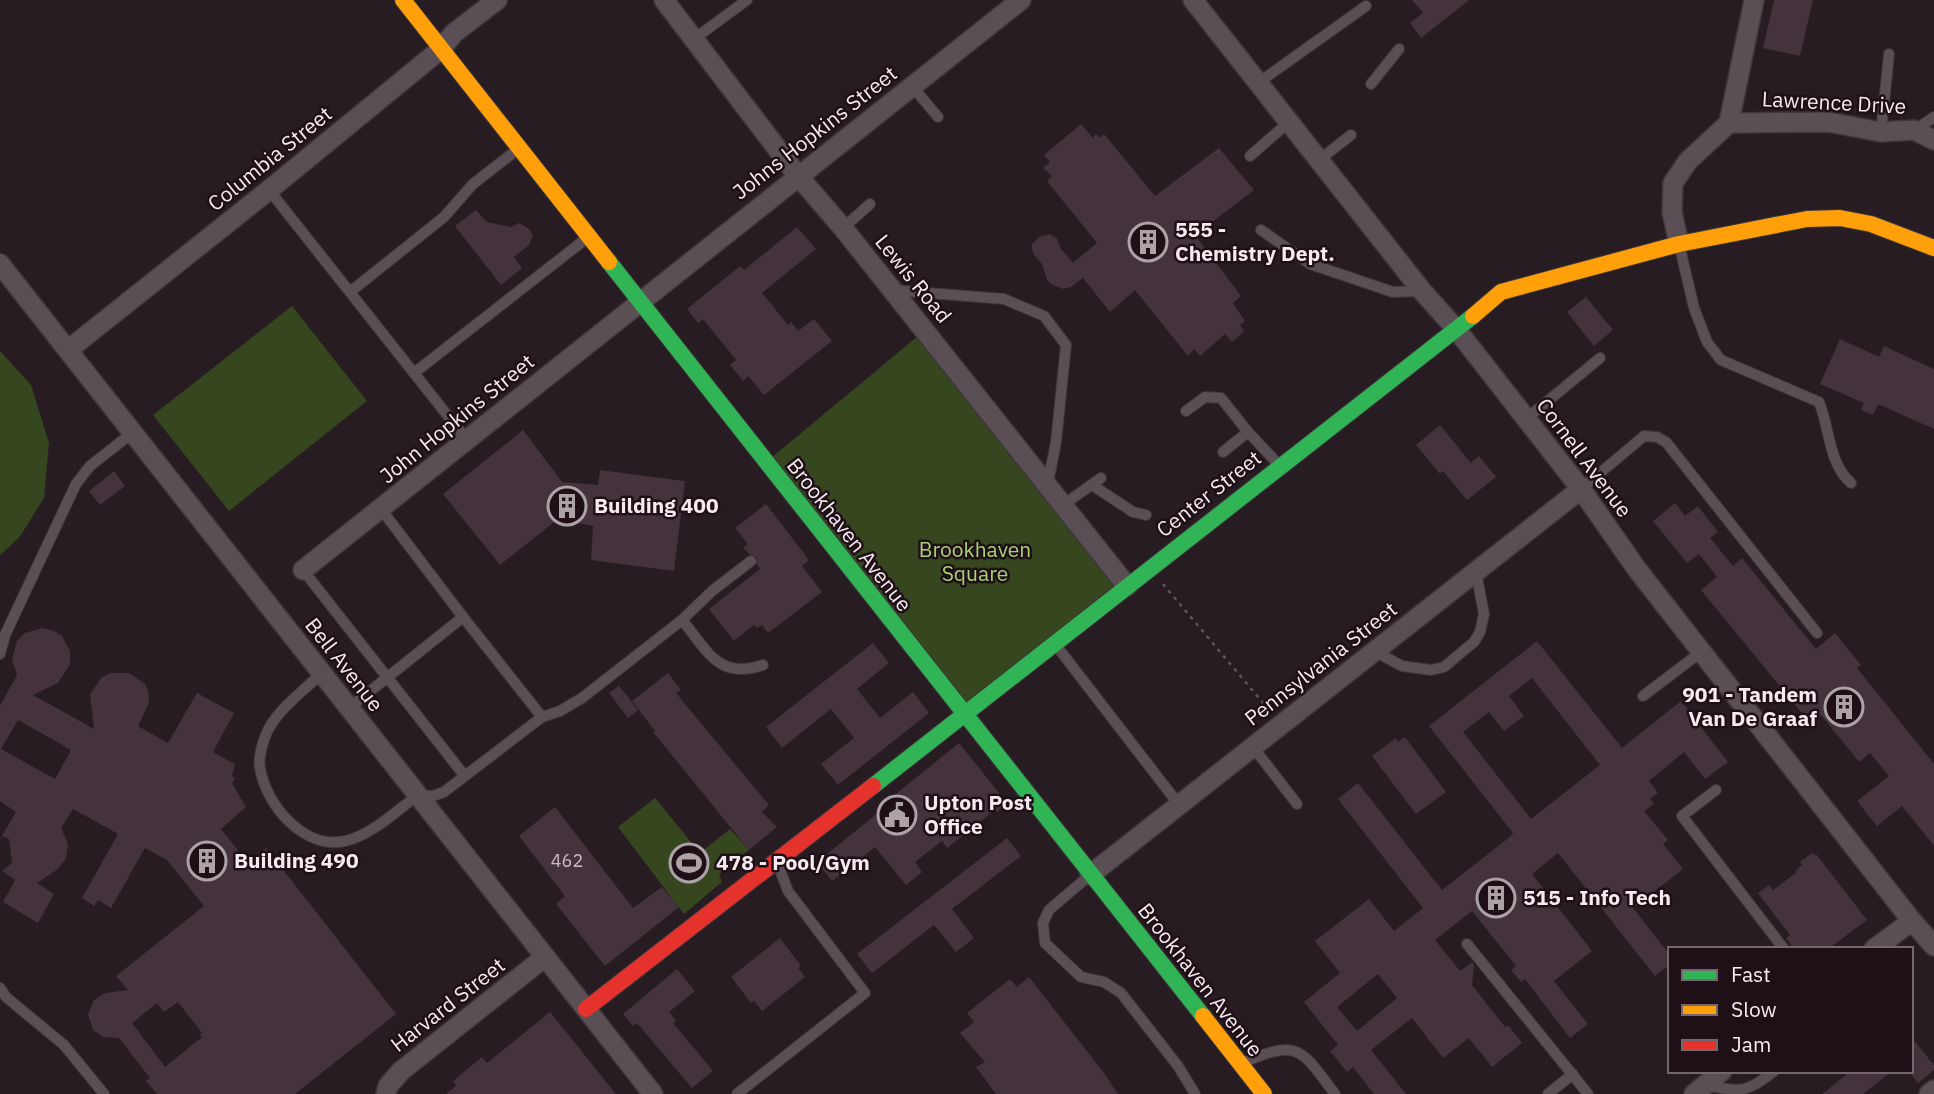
<svg xmlns="http://www.w3.org/2000/svg" width="1934" height="1094" viewBox="0 0 1934 1094" font-family="'IBM Plex Sans',sans-serif">
  <style>
    .green { fill: #36461f }
    .building { fill: #44333c; fill-rule: evenodd }
    .lines { fill: none; stroke-linecap: round; stroke-linejoin: round }
    .lane-casing { stroke: #3e363a; stroke-width: 12 }
    .street-casing { stroke: #3e363a; stroke-width: 22 }
    .fast-casing { stroke: #3e363a; stroke-width: 18 }
    .slow-casing { stroke: #3e363a; stroke-width: 18 }
    .jam-casing { stroke: #3e363a; stroke-width: 18 }
    .path { stroke: #5f565b; stroke-width: 2.5; stroke-dasharray: 3.5 5; stroke-linecap: butt }
    .lane { stroke: #5a4f54; stroke-width: 10 }
    .street { stroke: #5a4f54; stroke-width: 19 }
    .fast { stroke: #30b455; stroke-width: 16 }
    .slow { stroke: #ff9f0a; stroke-width: 16 }
    .jam { stroke: #e5322d; stroke-width: 16 }
    .labels { text-anchor: middle; stroke-width: 5; stroke-linejoin: round; paint-order: stroke }
    .number-label { font-size: 18px; fill: #cabcc3 }
    .street-label { font-size: 21px; fill: #f6eaf0; stroke: #1f1018 }
    .poi-label { font-size: 21px; font-weight: bold; fill: #f6eaf0; stroke: #1f1018; text-anchor: start }
    .park-label { font-size: 21px; fill: #a8d174; stroke: #1f1018 }
  </style>
  <rect width="100%" height="100%" fill="#261c21"/>
  <g class="green">
    <polygon points="292,306 367,401 229,511 153,415"/>
    <polygon points="924,331 1127,586 965,716 765,463"/>
    <polygon points="0,351 31,385 49,443 44,498 19,538 0,555"/>
    <polygon points="655,798 700,853 730,829 749,850 719,874 722,882 684,914 618,827"/>
  </g>
  <g class="building">
    <polygon points="1412,0 1469,0 1421,38 1410,23 1423,13"/>
    <polygon points="1774,0 1813,0 1800,56 1763,48"/>
    <polygon points="1081,124 1093,138 1096,134 1101,138 1104,134 1155,196 1219,148 1254,190 1195,235 1241,296 1233,303 1245,321 1240,325 1244,331 1232,342 1225,334 1200,356 1194,349 1188,356 1135,290 1110,312 1083,278 1071,287 1063,289 1051,284 1047,280 1042,264 1034,255 1032,249 1032,244 1039,237 1049,234 1057,238 1061,249 1073,263 1097,243 1047,181 1052,176 1043,168 1050,162 1044,155"/>
    <polygon points="476,210 487,222 511,227 519,223 528,228 533,235 529,245 514,257 522,268 501,285 455,226"/>
    <polygon points="797,227 816,249 762,293 788,325 791,322 798,331 814,319 832,341 764,395 748,376 743,381 730,365 736,360 703,319 698,323 687,309 740,266 744,270"/>
    <polygon points="1586,297 1613,330 1594,346 1567,312"/>
    <polygon points="1840,339 1879,357 1884,346 1934,369 1934,429 1878,404 1873,415 1861,410 1864,403 1820,384"/>
    <polygon points="1440,425 1471,463 1479,456 1496,477 1467,500 1443,471 1440,474 1416,445"/>
    <polygon points="523,430 562,482 598,485 600,470 685,481 674,571 591,560 593,526 558,519 500,565 443,494"/>
    <polygon points="114,471 125,486 100,505 89,491"/>
    <polygon points="1675,503 1685,516 1698,506 1718,532 1710,538 1733,566 1742,558 1816,649 1835,633 1861,665 1857,668 1934,764 1934,846 1902,806 1877,826 1857,801 1889,776 1870,753 1859,762 1821,715 1810,723 1701,590 1717,577 1699,554 1687,563 1653,521"/>
    <polygon points="766,504 809,560 802,566 822,592 768,633 762,625 757,628 754,625 734,641 709,609 760,569 757,565 757,557 749,554 743,547 748,544 735,528"/>
    <path d="M42 628 54 631 62 636 70 651V664L58 683 33 695 94 729 90 694 102 677 111 673H129L145 684 148 690 149 703 138 726 168 743 197 693 234 713 213 752 235 764 232 776 235 778 232 783 246 807 221 829 248 863 266 848 396 1014 295 1094H157L146 1081 150 1078 119 1038 103 1037 93 1030 88 1014 94 1000 105 993 128 990 116 976 204 906 167 860 145 848 111 908 98 900 94 906 82 898 118 834 73 809 61 828 68 844 66 858 58 869 37 883 54 894 38 923 3 902 15 880 2 871 12 863 9 839 2 836 16 812 0 801V706L17 675 12 659 17 641 25 633ZM18 720 71 750 55 779 1 749ZM178 1002 202 1033 200 1034 202 1037 165 1067 132 1023 157 1003 164 1012Z"/>
    <path d="M1537 641 1622 748 1681 701 1728 762 1705 779 1684 752 1649 781 1658 793 1650 799 1654 804 1644 811 1668 840 1663 844 1683 869 1633 908 1670 955V964L1655 976 1558 853 1532 874 1592 951 1554 981 1588 1024 1570 1038 1525 979 1521 982 1511 970 1516 966 1472 911 1435 940 1460 971 1472 962 1474 965 1472 985 1505 1027 1508 1025 1522 1043 1492 1067 1469 1038 1443 1058 1412 1018 1371 1050 1406 1094H1374L1353 1067 1347 1072 1330 1051 1338 1045 1304 1002 1340 973 1315 941 1369 899 1394 931 1423 908 1338 799 1358 783 1442 890 1511 836 1513 833 1429 726ZM1532 678 1600 765 1531 819 1463 732 1489 712 1504 731 1524 716 1509 696ZM1378 974 1397 998 1357 1031 1337 1007Z"/>
    <polygon points="873,643 889,663 857,689 880,718 913,692 929,713 838,785 821,764 854,738 831,709 782,748 766,727"/>
    <polygon points="668,673 681,690 676,693 769,805 762,812 777,827 749,850 653,732 655,731 632,701"/>
    <polygon points="619,686 638,710 628,718 609,693"/>
    <polygon points="1405,737 1446,792 1416,814 1372,756 1396,738 1398,742"/>
    <polygon points="959,743 1007,803 997,812 995,810 947,848 942,841 915,862 922,872 906,885 875,847 832,881 817,862 899,796 897,793"/>
    <polygon points="555,807 633,908 662,887 679,907 605,966 556,904 565,896 519,836"/>
    <polygon points="1007,838 1021,856 952,909 974,938 956,952 934,925 872,973 857,954"/>
    <polygon points="1812,853 1814,855 1816,854 1867,920 1828,949 1794,949 1786,938 1790,935 1758,893 1769,885 1773,890 1797,872 1795,871 1802,865 1800,862"/>
    <polygon points="780,938 801,966 798,968 805,977 762,1011 754,1001 751,1003 731,977"/>
    <polygon points="677,969 695,991 669,1012 676,1021 673,1023 713,1071 692,1088 637,1023 633,1026 623,1014"/>
    <polygon points="1029,977 1104,1073 1118,1094 996,1094 976,1067 985,1062 960,1033 974,1022 967,1013 1010,979 1017,987"/>
    <polygon points="550,1012 616,1094 446,1094 456,1086 453,1081 482,1057 487,1063"/>
    <polygon points="1911,1037 1934,1065 1934,1070 1918,1083 1911,1074"/>
    <polygon points="1851,1071 1892,1071 1863,1094 1822,1094"/>
  </g>
  <g class="lines">
    <defs>
      <g id="lane">
        <polyline points="694,39 747,0"/>
        <polyline points="1258,83 1366,6"/>
        <polyline points="1371,84 1399,49"/>
        <polyline points="912,86 938,117"/>
        <polyline points="1915,130 1934,117"/>
        <polyline points="1881,132 1889,54"/>
        <polyline points="1250,156 1289,122"/>
        <polyline points="1319,160 1351,135"/>
        <polyline points="269,190 467,440"/>
        <polyline points="843,228 870,204"/>
        <polyline points="1261,230 1310,264 1393,292 1422,291"/>
        <path d="M1679 244 1694 308 1707 342 1721 360 1819 402C1830 428 1828 463 1851 483"/>
        <polyline points="892,290 1004,299 1044,316 1066,345 1056,442 1048,483"/>
        <polyline points="350,292 444,217 473,184 518,149"/>
        <polyline points="414,373 587,238"/>
        <polyline points="1186,411 1205,397 1221,398 1248,432 1281,467"/>
        <polyline points="1526,419 1600,358"/>
        <polyline points="1223,452 1248,432"/>
        <polyline points="1092,485 1133,512 1146,515"/>
        <polyline points="1581,489 1644,436 1657,437 1666,442 1817,633"/>
        <polyline points="1063,505 1101,478"/>
        <polyline points="381,509 463,617"/>
        <polyline points="303,570 464,775"/>
        <path d="M682 620C708 651 718 680 763 665"/>
        <polyline points="1055,644 1180,806"/>
        <polyline points="1374,651 1402,666 1431,670 1444,667 1474,642 1480,632 1484,614 1476,572"/>
        <polyline points="0,654 5,635 76,484 90,466 132,433"/>
        <path d="M322 673C304 690 273 713 265 737 262 745 258 760 260 768 266 805 304 850 345 841 372 835 396 811 418 795L433 796 444 792 542 717 463 617 349 708"/>
        <polyline points="1643,696 1701,652"/>
        <polyline points="542,717 560,711 582,698 682,620 712,591 751,561"/>
        <polyline points="1253,747 1297,804"/>
        <polyline points="1716,790 1682,816 1784,949"/>
        <polyline points="1090,875 1049,910 1043,923 1045,943 1081,977 1104,982 1121,993 1178,1066 1195,1094"/>
        <polyline points="1467,944 1588,1094"/>
        <polyline points="0,988 6,997 64,1045 104,1094"/>
        <path d="M1240 1064C1299 1038 1300 1048 1335 1094"/>
        <path d="M1706 1085C1740 1092 1746 1094 1774 1071"/>
        <polyline points="737,1094 865,993 788,891 777,862"/>
        <polyline points="1548,1094 1573,1074"/>
      </g>
      <g id="street">
        <polyline points="664,0 798,176 843,228 1127,586"/>
        <polyline points="1193,0 1422,291 1457,330 1581,489 1636,568 1912,921 1934,946"/>
        <polyline points="1729,123 1828,122 1881,132 1914,130 1934,140"/>
        <polyline points="1679,244 1672,212 1673,183 1688,161 1729,123 1754,0"/>
        <polyline points="0,264 653,1094"/>
        <polyline points="68,350 269,190 441,49 454,33 497,0"/>
        <polyline points="303,570 1021,0"/>
        <polyline points="1090,875 1581,489"/>
        <polyline points="1874,949 1912,921"/>
        <polyline points="386,1094 388,1086 401,1071 545,957"/>
        <polyline points="1694,1094 1722,1071"/>
        <polyline points="1929,1094 1934,1090"/>
      </g>
      <g id="fast">
        <polyline points="609,262 1203,1016"/>
        <polyline points="873,786 1473,316"/>
      </g>
      <g id="slow">
        <polyline points="403,0 609,262"/>
        <polyline points="1473,316 1501,292 1679,244 1807,219 1840,218 1871,224 1934,248"/>
        <polyline points="1203,1016 1264,1094"/>
      </g>
      <polyline id="jam" points="586,1009 873,786"/>
    </defs>
    <use href="#lane" class="lane-casing"/>
    <use href="#street" class="street-casing"/>
    <use href="#fast" class="fast-casing"/>
    <use href="#slow" class="slow-casing"/>
    <use href="#jam" class="jam-casing"/>
    <polyline class="path" points="1163,584 1269,710"/>
    <use href="#lane" class="lane"/>
    <use href="#street" class="street"/>
    <use href="#fast" class="fast"/>
    <use href="#slow" class="slow"/>
    <use href="#jam" class="jam"/>
  </g>
  <defs>
    <symbol id="building-ring" viewBox="-11 -11 22 22"><circle r="9.5" fill="#1f1018" stroke="#ada2a8" stroke-width="1.5"/><path d="M-4-6H4V6H1V3H-1V6H-4ZM-2.5-4.3h1.7v1.8h-1.7ZM.8-4.3h1.7v1.8H.8ZM-2.5-1h1.7V.8h-1.7ZM.8-1h1.7V.8H.8Z" fill="#ada2a8"/></symbol>
    <symbol id="civic-ring" viewBox="-11 -11 22 22"><circle r="9.5" fill="#1f1018" stroke="#ada2a8" stroke-width="1.5"/><path d="M-.6-6.5H3V-4.5H.6V-3L4-1V1h2V6H-6V1h2V-1L-.6-3ZM-1.2 2.5V6h2.4V2.5Z" fill="#ada2a8"/></symbol>
    <symbol id="stadium-ring" viewBox="-11 -11 22 22"><circle r="9.5" fill="#1f1018" stroke="#ada2a8" stroke-width="1.5"/><path d="M0-5a6.5 5 0 1 0 0 10a6.5 5 0 1 0 0-10ZM-3.5-1.8h7v3.6h-7Z" fill="#ada2a8"/></symbol>
  </defs>
  <g fill-rule="evenodd">
    <use href="#building-ring" x="1126" y="220" width="44" height="44"/>
    <use href="#building-ring" x="545" y="484" width="44" height="44"/>
    <use href="#building-ring" x="1822" y="685" width="44" height="44"/>
    <use href="#civic-ring" x="875" y="793" width="44" height="44"/>
    <use href="#building-ring" x="185" y="839" width="44" height="44"/>
    <use href="#stadium-ring" x="667" y="841" width="44" height="44"/>
    <use href="#building-ring" x="1474" y="876" width="44" height="44"/>
  </g>
  <g class="labels">
    <g class="number-label">
      <text x="567" y="867">462</text>
    </g>
    <g class="street-label">
      <text transform="translate(1834 103) rotate(3)" y="7">Lawrence Drive</text>
      <text transform="translate(815 133) rotate(-38)" y="7">Johns Hopkins Street</text>
      <text transform="translate(270 159) rotate(-39)" y="7">Columbia Street</text>
      <text transform="translate(913 279) rotate(51)" y="7">Lewis Road</text>
      <text transform="translate(457 419) rotate(-39)" y="7">John Hopkins Street</text>
      <text transform="translate(1584 458) rotate(53)" y="7">Cornell Avenue</text>
      <text transform="translate(1209 494) rotate(-38)" y="7">Center Street</text>
      <text transform="translate(849 535) rotate(52)" y="7">Brookhaven Avenue</text>
      <text transform="translate(1321 664) rotate(-38)" y="7">Pennsylvania Street</text>
      <text transform="translate(344 665) rotate(52)" y="7">Bell Avenue</text>
      <text transform="translate(1200 980) rotate(52)" y="7">Brookhaven Avenue</text>
      <text transform="translate(448 1005) rotate(-38)" y="7">Harvard Street</text>
    </g>
    <g class="poi-label">
      <text x="1175" y="237">555 -<tspan x="1175" dy="24">Chemistry Dept.</tspan></text>
      <text x="594" y="513">Building 400</text>
      <text x="1817" y="702" text-anchor="end">901 - Tandem<tspan x="1817" dy="24">Van De Graaf</tspan></text>
      <text x="924" y="810">Upton Post<tspan x="924" dy="24">Office</tspan></text>
      <text x="234" y="868">Building 490</text>
      <text x="716" y="870">478 - Pool/Gym</text>
      <text x="1523" y="905">515 - Info Tech</text>
    </g>
    <g class="park-label">
      <text x="975" y="557">Brookhaven<tspan x="975" dy="24">Square</tspan></text>
    </g>
  </g>
  <rect x="1668" y="947" width="245" height="126" fill="#1f1018" stroke="#75676e" stroke-width="2"/>
  <rect x="1682" y="970" width="35" height="10" fill="#30b455" stroke="#75676e" stroke-width="2"/>
  <text x="1731" y="982" font-size="21" fill="#f6eaf0">Fast</text>
  <rect x="1682" y="1005" width="35" height="10" fill="#ff9f0a" stroke="#75676e" stroke-width="2"/>
  <text x="1731" y="1017" font-size="21" fill="#f6eaf0">Slow</text>
  <rect x="1682" y="1040" width="35" height="10" fill="#e5322d" stroke="#75676e" stroke-width="2"/>
  <text x="1731" y="1052" font-size="21" fill="#f6eaf0">Jam</text>
</svg>
